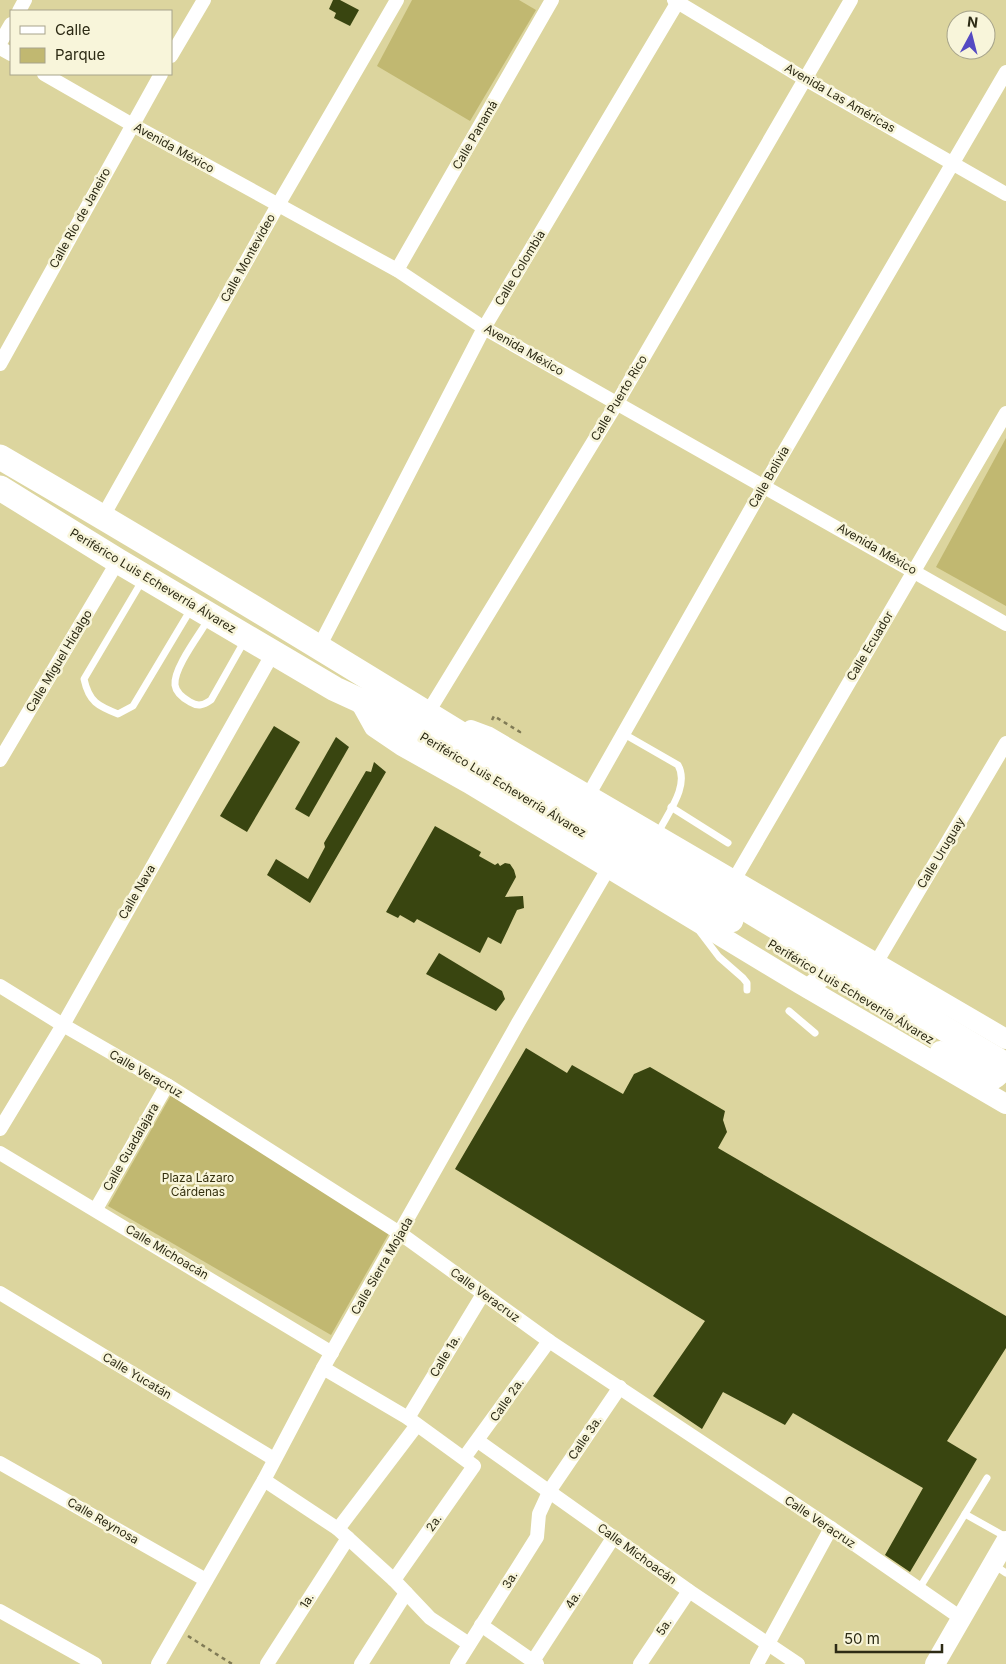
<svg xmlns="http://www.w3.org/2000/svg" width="1006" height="1664" viewBox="0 0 1006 1664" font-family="Inter,sans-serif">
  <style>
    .green { fill: #c1b871 }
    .building { fill: #394510 }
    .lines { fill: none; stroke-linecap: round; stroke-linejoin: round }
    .path { stroke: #807b56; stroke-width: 2.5; stroke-dasharray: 4 4; stroke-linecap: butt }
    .lane { stroke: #fff; stroke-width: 7 }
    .street { stroke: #fff; stroke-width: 14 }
    .secondary { stroke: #fff; stroke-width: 20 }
    .highway { stroke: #fff; stroke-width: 25 }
    .labels { text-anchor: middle; stroke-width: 5; stroke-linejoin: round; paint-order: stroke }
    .street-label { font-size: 12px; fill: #2d2b15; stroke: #f8f5da }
    .park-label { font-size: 12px; fill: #34300e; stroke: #f8f5da }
  </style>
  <rect width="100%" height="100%" fill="#dcd59e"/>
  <g class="green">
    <polygon points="412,0 519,0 536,10 470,121 377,66"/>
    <polygon points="1006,438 1006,606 936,567"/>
    <polygon points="171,1095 392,1228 331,1335 108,1206"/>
  </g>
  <g class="building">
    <polygon points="333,0 340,0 359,10 350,26 334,18 336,13 329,9"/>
    <polygon points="274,726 300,742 247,832 220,816"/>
    <polygon points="336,737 349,747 309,817 295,809"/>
    <polygon points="374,762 386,772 310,903 267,875 276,859 308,879 325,847 324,843 366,771 371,772"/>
    <polygon points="435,826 481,852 479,856 495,865 498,863 500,866 505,863 510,864 514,870 516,877 505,897 523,896 524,908 517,910 501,944 488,937 480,953 417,919 414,923 400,915 398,918 386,912"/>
    <polygon points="439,953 502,991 505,999 496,1011 426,974"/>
    <polygon points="526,1048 567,1073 572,1065 623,1094 634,1074 650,1067 725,1111 723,1120 727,1132 718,1148 1006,1316 1006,1348 947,1441 977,1459 910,1572 885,1555 923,1488 793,1413 785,1425 723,1392 702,1429 653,1396 705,1321 455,1169"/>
  </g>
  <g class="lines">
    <g class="path">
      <polyline points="492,720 494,716 520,732 517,736"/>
      <polyline points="188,1636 232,1664"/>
    </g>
    <g class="lane">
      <path d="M142 581 84 679C89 702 98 706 118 714L133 706 191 609"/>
      <path d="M208 620C199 635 173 669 175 685 176 693 183 698 190 702 198 707 204 705 211 700L245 640"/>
      <path d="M624 734 678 765C690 786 667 814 658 833"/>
      <polyline points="671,807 728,843"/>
      <polyline points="700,932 719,957 743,978 747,983 747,990"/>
      <polyline points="789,1011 815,1033"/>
      <polyline points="965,1514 1006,1537"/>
      <polyline points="994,1565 1006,1573"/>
      <polyline points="919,1589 987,1478"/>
    </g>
    <g class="street">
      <polyline points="674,0 805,79 1006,194"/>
      <polyline points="19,11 25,0"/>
      <polyline points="0,43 11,24"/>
      <polyline points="0,48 11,54"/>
      <polyline points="171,56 204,0"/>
      <polyline points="44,74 131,124 397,270 484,328 1006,624"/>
      <polyline points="397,270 552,0"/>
      <polyline points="0,364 161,74"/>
      <polyline points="102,518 278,205 397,0"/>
      <polyline points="319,647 484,328 679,0"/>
      <polyline points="427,714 617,403 851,0"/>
      <polyline points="0,760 118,561"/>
      <polyline points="589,794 764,486 1006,72"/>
      <polyline points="734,880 1006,413"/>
      <polyline points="876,963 1006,743"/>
      <polyline points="0,986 63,1025 167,1085 401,1234 549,1341 831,1528 961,1618"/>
      <polyline points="0,1129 63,1025 273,653"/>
      <polyline points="0,1153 332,1353"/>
      <polyline points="96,1209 167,1085"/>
      <polyline points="0,1293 274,1459"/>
      <polyline points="323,1368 408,1418 474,1466 394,1580"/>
      <polyline points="408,1418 483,1294"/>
      <polyline points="478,1441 689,1591 798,1664"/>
      <polyline points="464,1458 549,1341"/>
      <polyline points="0,1463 206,1580"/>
      <polyline points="264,1480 338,1529 394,1580 430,1618 469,1644"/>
      <polyline points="338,1529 417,1425"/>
      <polyline points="0,1611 95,1664"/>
      <polyline points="481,1625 537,1664"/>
      <polyline points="533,1661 613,1538"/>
      <polyline points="158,1664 264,1480 323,1368 518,1023 608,869"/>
      <polyline points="267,1664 348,1538"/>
      <polyline points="361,1664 406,1593"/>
      <polyline points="457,1664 537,1537 539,1514 550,1490 620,1387"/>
      <polyline points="640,1664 689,1591"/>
      <polyline points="757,1664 831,1528"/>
    </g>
    <g class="secondary">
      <polyline points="359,700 374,727 402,746 468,783 800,984 1006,1104"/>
      <polyline points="471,730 487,736 1006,1039"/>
      <path d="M809 989C820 975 837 967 854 966"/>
      <polyline points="940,1051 996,1078 1006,1069"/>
      <polyline points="935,1664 1006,1541"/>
    </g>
    <g class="highway">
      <path d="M0 457C339 654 668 866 1006 1065"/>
      <polyline points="0,488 118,561 335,689 359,700 731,920"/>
    </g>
  </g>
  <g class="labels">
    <g class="street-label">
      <text transform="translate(840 98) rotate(30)" y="4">Avenida Las Américas</text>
      <text transform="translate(475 135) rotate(-60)" y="4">Calle Panamá</text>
      <text transform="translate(174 148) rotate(29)" y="4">Avenida México</text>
      <text transform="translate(80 218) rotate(-61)" y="4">Calle Río de Janeiro</text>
      <text transform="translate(248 258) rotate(-61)" y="4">Calle Montevideo</text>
      <text transform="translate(520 268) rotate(-59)" y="4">Calle Colombia</text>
      <text transform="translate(524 350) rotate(30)" y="4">Avenida México</text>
      <text transform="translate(619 398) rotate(-59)" y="4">Calle Puerto Rico</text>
      <text transform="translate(769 477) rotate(-60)" y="4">Calle Bolivia</text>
      <text transform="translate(877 549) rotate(30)" y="4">Avenida México</text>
      <text transform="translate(153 581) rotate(31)" y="4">Periférico Luis Echeverría Álvarez</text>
      <text transform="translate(870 646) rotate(-59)" y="4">Calle Ecuador</text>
      <text transform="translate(59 661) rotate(-59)" y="4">Calle Miguel Hidalgo</text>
      <text transform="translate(503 785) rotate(31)" y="4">Periférico Luis Echeverría Álvarez</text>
      <text transform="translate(941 853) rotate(-59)" y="4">Calle Uruguay</text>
      <text transform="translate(137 892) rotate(-60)" y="4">Calle Nava</text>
      <text transform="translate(851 992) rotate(31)" y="4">Periférico Luis Echeverría Álvarez</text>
      <text transform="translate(146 1074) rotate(30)" y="4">Calle Veracruz</text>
      <text transform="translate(131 1147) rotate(-60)" y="4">Calle Guadalajara</text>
      <text transform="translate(167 1252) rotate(31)" y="4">Calle Michoacán</text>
      <text transform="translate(382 1266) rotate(-60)" y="4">Calle Sierra Mojada</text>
      <text transform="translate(485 1295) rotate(36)" y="4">Calle Veracruz</text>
      <text transform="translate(445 1356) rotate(-59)" y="4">Calle 1a.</text>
      <text transform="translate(137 1376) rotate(31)" y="4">Calle Yucatán</text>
      <text transform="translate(507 1400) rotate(-55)" y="4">Calle 2a.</text>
      <text transform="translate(585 1438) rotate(-56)" y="4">Calle 3a.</text>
      <text transform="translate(103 1521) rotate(30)" y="4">Calle Reynosa</text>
      <text transform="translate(820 1522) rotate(34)" y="4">Calle Veracruz</text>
      <text transform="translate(434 1523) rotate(-55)" y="4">2a.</text>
      <text transform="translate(637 1554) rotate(36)" y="4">Calle Michoacán</text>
      <text transform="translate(510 1580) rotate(-58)" y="4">3a.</text>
      <text transform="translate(573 1600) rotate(-57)" y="4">4a.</text>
      <text transform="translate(307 1601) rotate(-57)" y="4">1a.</text>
      <text transform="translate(664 1627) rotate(-56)" y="4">5a.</text>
    </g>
    <g class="park-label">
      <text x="198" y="1182">Plaza Lázaro<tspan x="198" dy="14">Cárdenas</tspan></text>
    </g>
  </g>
  <rect x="10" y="10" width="162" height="65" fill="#f8f5da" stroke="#a7a48b"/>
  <rect x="20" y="26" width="25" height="8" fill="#ffffff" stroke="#a7a48b"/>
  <text x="55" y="35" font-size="15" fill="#2d2b15">Calle</text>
  <rect x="20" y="48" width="25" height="15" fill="#c1b871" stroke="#a7a48b"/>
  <text x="55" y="60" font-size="15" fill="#2d2b15">Parque</text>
  <g transform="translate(971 35) rotate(7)"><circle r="24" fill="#f8f5da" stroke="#a7a48b"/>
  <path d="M0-4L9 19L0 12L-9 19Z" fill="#554ac2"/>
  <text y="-8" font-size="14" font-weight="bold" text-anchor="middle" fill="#2d2b15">N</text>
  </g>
  <path d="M836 1644v8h106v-8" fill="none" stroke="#2d2b15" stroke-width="2.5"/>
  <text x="844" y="1644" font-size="15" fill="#2d2b15" stroke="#f8f5da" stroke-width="4" paint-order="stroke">50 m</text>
</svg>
